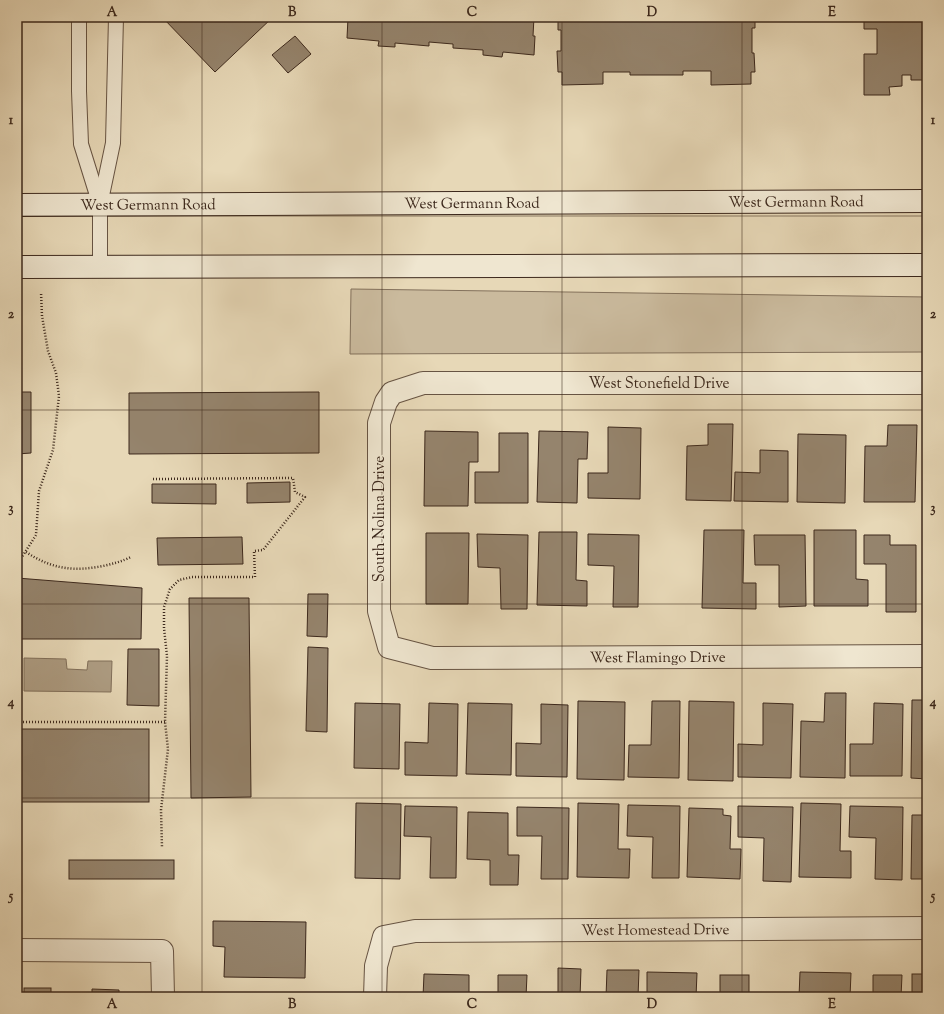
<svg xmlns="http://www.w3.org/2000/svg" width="944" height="1014" viewBox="0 0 944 1014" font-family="'Sorts Mill Goudy',serif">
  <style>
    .green { fill: #caba9d; stroke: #83715c }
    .water { fill: #ad9c82; stroke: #806e59 }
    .building { fill: #95846d; stroke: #3c281c }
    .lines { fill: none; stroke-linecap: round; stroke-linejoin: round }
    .service-casing { stroke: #675443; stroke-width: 16 }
    .minor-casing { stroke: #675443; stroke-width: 24 }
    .secondary-casing { stroke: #3c281c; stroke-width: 24 }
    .path { stroke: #3c281c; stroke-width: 2.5; stroke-dasharray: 1 2; stroke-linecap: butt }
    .service { stroke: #efe6d0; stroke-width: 14 }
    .minor { stroke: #efe6d0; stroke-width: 22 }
    .secondary { stroke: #efe6d0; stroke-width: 22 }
    .grid { fill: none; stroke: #3c281c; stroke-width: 1; stroke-opacity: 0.55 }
    .labels { text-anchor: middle; stroke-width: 3; stroke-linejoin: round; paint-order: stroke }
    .street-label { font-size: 15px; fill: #3c281c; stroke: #efe6d0 }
    .neatline { fill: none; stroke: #3c281c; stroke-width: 1.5 }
    .grid-label { font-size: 13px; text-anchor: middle; font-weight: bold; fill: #3c281c }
  </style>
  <rect width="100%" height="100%" fill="#e7d8b7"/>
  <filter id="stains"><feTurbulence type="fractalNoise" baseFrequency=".005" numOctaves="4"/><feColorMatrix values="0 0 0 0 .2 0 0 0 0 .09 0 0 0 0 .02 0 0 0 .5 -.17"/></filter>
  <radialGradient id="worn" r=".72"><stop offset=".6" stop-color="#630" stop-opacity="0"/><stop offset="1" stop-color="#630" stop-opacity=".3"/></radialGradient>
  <polygon class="green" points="351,289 927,297 927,352 350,354"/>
  <polygon class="water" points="24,658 66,659 67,669 87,670 88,661 112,661 111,692 24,691"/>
  <g class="building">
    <polygon points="162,17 273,17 215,72"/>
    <polygon points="350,17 534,17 533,36 535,36 534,55 503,52 502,57 483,55 483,50 453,48 453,44 429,42 429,46 395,43 395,47 378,46 379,41 347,38 348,18 350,18"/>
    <polygon points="558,17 755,17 755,28 752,28 752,53 754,53 755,72 751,72 751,84 711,85 711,71 683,71 683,75 630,75 630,72 603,72 603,84 562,85 562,72 558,72 557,51 561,51 561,30 558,30"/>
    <polygon points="864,17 927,17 927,80 911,80 911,75 902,75 902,86 889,87 890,95 864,95 864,54 877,54 877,29 864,29"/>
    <polygon points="295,36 311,54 288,73 272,55"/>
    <polygon points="17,392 31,392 31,453 17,454"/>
    <polygon points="319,392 319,453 129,454 129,393"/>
    <polygon points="708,424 733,424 731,501 686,500 687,446 708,445"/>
    <polygon points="888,425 917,425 915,502 864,502 865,446 887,446"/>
    <polygon points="608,427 641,428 640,499 588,498 588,473 608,473"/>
    <polygon points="425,431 478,432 478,462 469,462 468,506 424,506"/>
    <polygon points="539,431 588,432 587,459 578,459 577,503 537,502"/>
    <polygon points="499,433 528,433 528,503 475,503 475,472 499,472"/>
    <polygon points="798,434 846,435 845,503 797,502"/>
    <polygon points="927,444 927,504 926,504"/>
    <polygon points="760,450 788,451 788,502 734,501 735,472 760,473"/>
    <polygon points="290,482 290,502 247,503 247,483"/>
    <polygon points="152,484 216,484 216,504 152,503"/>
    <polygon points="704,530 744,530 743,583 756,583 756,609 702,608"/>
    <polygon points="814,530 856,530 856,579 868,580 868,606 814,606"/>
    <polygon points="539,532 577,532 576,580 587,581 587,606 537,605"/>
    <polygon points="426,533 469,533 468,604 426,604"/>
    <polygon points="477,534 528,535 527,609 501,609 500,568 478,567"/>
    <polygon points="588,534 639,535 638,607 613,607 614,566 588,565"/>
    <polygon points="754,535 805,535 806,606 779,607 779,565 755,565"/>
    <polygon points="864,535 890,535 890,545 916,545 916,612 886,612 886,564 864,564"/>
    <polygon points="242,537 243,564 158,565 157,538"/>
    <polygon points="17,578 142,588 141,639 17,639"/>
    <polygon points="308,594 328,594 327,637 307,636"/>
    <polygon points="189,598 249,598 251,797 191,798"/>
    <polygon points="308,647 328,648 327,732 306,731"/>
    <polygon points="128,649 159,649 159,706 127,705"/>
    <polygon points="825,693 846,693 845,778 800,777 801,721 824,722"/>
    <polygon points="912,700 927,700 927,779 911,778"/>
    <polygon points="578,701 625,702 624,780 577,779"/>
    <polygon points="652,701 680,701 679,778 628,777 629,745 651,745"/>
    <polygon points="689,701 734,702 733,781 688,780"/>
    <polygon points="355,703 400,704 399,769 354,768"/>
    <polygon points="429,703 458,704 457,776 405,775 405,742 428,743"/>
    <polygon points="468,703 512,704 511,775 466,774"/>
    <polygon points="763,703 793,704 791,778 738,777 738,744 763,745"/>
    <polygon points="874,703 903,704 902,776 850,776 850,744 873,744"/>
    <polygon points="541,704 568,705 567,777 516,776 516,743 541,744"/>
    <rect x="17" y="729" width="132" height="73"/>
    <polygon points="356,803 401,804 400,879 355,878"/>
    <polygon points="578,803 619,804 618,849 630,849 629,878 577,877"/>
    <polygon points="801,803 841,804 840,851 851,851 851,878 799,877"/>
    <polygon points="628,805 680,806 679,878 652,878 653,837 627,836"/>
    <polygon points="405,806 457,807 456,878 430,878 431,837 404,836"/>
    <polygon points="738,806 793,807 791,882 763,881 764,838 738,837"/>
    <polygon points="850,806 903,807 902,880 875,879 876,838 849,837"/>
    <polygon points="517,807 569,808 568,879 541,879 542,836 517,836"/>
    <polygon points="689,808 723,809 723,815 731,816 730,849 741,849 740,879 687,877"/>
    <polygon points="468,812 508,813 508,855 519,855 518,885 490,885 490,860 467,859"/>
    <polygon points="912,815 927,815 927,879 911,879"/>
    <rect x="69" y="860" width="105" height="19"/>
    <polygon points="213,921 306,922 305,978 224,977 225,947 213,946"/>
    <polygon points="558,968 581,969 580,997 538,997 538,993 558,994"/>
    <polygon points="607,970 639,970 638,997 606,997"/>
    <polygon points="647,972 697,973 696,997 647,997"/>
    <polygon points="800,972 851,973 850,997 799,997"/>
    <polygon points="424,974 469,975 469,997 423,997"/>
    <rect x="912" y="974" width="15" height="23"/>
    <polygon points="498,975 527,975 526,997 498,997"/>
    <rect x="720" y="975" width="29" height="22"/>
    <polygon points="873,975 902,975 901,997 873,997"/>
    <rect x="24" y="988" width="27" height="9"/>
    <polygon points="92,989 119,990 119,997 92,997"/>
  </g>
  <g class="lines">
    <defs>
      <g id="service">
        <polyline points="79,17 79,91 81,144 100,205"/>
        <polyline points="100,267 100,205 113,143 116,17"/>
      </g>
      <g id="minor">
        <path id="s1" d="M927 383H423L392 393 386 402 379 423V611L389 647 432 658 927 656"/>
        <polyline points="17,950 162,951 163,997"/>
        <path id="s2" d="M375 997 376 966 384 937 415 931 927 928"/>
      </g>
      <g id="secondary">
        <path id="s3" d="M17 205 927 201"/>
        <polyline points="17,267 927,265"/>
      </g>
    </defs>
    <use href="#service" class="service-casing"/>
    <use href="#minor" class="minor-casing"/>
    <use href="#secondary" class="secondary-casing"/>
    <g class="path">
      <polyline points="153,479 293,478 295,492 305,497 263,550 254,551 255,577 192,577 179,580 170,589 164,607 164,628 167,656 165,722 168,749 161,810 162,847"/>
      <path d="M26 552C38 560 51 566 66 568 85 571 115 565 131 557"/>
      <polyline points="17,557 22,557 36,535 39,491 53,450 59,396 56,373 48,351 42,316 41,292"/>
      <polyline points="17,722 165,722"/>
    </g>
    <use href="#service" class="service"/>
    <use href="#minor" class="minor"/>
    <use href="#secondary" class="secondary"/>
  </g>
  <path class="grid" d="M202 17V997M382 17V997M562 17V997M742 17V997M17 216H927M17 410H927M17 604H927M17 798H927"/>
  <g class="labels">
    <g class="street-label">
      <text dy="5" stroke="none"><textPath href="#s3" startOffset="779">West Germann Road</textPath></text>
      <text dy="5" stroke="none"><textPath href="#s3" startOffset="455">West Germann Road</textPath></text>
      <text dy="5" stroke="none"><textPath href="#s3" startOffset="131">West Germann Road</textPath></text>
      <text x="659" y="388">West Stonefield Drive</text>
      <text transform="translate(379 519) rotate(-90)" y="5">South Nolina Drive</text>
      <text dy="5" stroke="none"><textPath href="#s1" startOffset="1065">West Flamingo Drive</textPath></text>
      <text dy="5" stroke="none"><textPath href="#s2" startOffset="333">West Homestead Drive</textPath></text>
    </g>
  </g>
  <rect width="944" height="1014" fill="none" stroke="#e7d8b7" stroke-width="44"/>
  <rect x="22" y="22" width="900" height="970" class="neatline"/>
  <g class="grid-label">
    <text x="112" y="16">A</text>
    <text x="292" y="16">B</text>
    <text x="472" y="16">C</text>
    <text x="652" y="16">D</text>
    <text x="832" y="16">E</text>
    <text x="11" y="124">1</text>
    <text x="933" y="124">1</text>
    <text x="11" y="318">2</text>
    <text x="933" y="318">2</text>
    <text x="11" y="512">3</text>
    <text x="933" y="512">3</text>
    <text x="11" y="706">4</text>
    <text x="933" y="706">4</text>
    <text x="11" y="900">5</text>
    <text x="933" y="900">5</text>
    <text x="112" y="1008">A</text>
    <text x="292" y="1008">B</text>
    <text x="472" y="1008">C</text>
    <text x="652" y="1008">D</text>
    <text x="832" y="1008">E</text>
  </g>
  <rect width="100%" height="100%" filter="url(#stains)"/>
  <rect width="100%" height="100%" fill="url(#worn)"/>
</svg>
